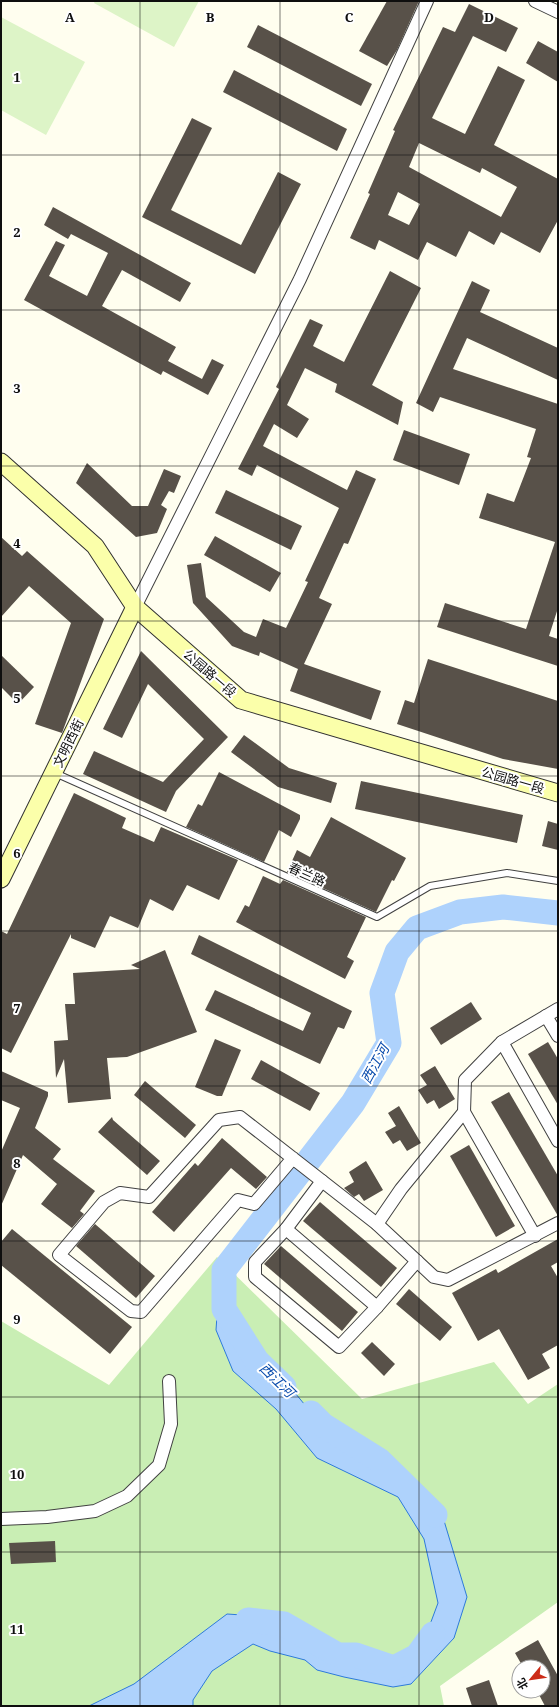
<svg xmlns="http://www.w3.org/2000/svg" width="559" height="1707" viewBox="0 0 559 1707" font-family="'Noto Serif','Noto Sans SC',serif">
  <style>
    .green { fill: #c9eeb4 }
    .pitch { fill: #ddf4c7 }
    .water { fill: #aed2fc; stroke: #2d7adb }
    .lines { fill: none; stroke-linecap: round; stroke-linejoin: round }
    .river { stroke: #aed2fc; stroke-width: 25 }
    .building { fill: #585149; fill-rule: evenodd }
    .lane-casing { stroke: #414141; stroke-width: 8 }
    .street-casing { stroke: #414141; stroke-width: 14 }
    .secondary-casing { stroke: #303030; stroke-width: 19 }
    .lane { stroke: #fff; stroke-width: 6 }
    .street { stroke: #fff; stroke-width: 12 }
    .secondary { stroke: #fbffaa; stroke-width: 17 }
    .grid { fill: none; stroke: #0e0e0e; stroke-width: 1; stroke-opacity: 0.55 }
    .labels { text-anchor: middle; stroke-width: 4; stroke-linejoin: round; paint-order: stroke }
    .street-label { font-size: 13px; fill: #0e0e0e; stroke: #fff }
    .water-label { font-size: 14px; font-style: italic; fill: #0a4cad; stroke: #fff }
    .grid-label { font-size: 13px; text-anchor: middle; font-weight: bold; fill: #0e0e0e; stroke: #fff; stroke-width: 4; stroke-linejoin: round; paint-order: stroke }
  </style>
  <rect width="100%" height="100%" fill="#fffeef"/>
  <polygon class="green" points="217,1257 362,1399 494,1362 528,1404 558,1384 558,1602 440,1686 444,1706 1,1706 1,1321 109,1385"/>
  <g class="pitch">
    <polygon points="95,1 199,1 174,47 94,3"/>
    <polygon points="1,17 85,62 46,135 1,110"/>
  </g>
  <polygon class="water" points="218,1301 247,1357 277,1371 314,1416 442,1514 467,1597 454,1638 411,1684 393,1687 344,1677 317,1670 305,1660 270,1651 253,1644 212,1671 193,1700 193,1706 89,1706 134,1684 227,1614 272,1617 321,1649 368,1654 408,1664 425,1638 438,1603 424,1539 398,1497 317,1458 276,1409 233,1371 216,1330"/>
  <g class="lines">
    <g class="river">
      <polyline points="284,1387 257,1361 224,1309 224,1270 353,1103 389,1043 382,993 397,952 417,928 460,912 503,907 558,913"/>
      <polyline points="311,1413 323,1425 379,1460 435,1515"/>
      <polyline points="248,1620 284,1624 338,1655 356,1655 394,1668 417,1656 433,1634"/>
    </g>
  </g>
  <g class="building">
    <polygon points="387,1 419,1 397,50 387,66 359,51"/>
    <path d="M469 4 518 28 506 52 473 36 432 118 465 134 498 66 525 80 494 145 558 179V220L540 253 501 232 494 245 469 231 456 257 427 242 418 260 379 240 375 250 350 238 370 194 368 193 395 131 393 130 443 27 455 32ZM419 143 480 173 482 168 517 187 501 217 409 167ZM398 192 420 204 409 225 388 215Z"/>
    <polygon points="258,25 372,84 361,106 247,47"/>
    <polygon points="538,41 558,52 558,82 526,63"/>
    <polygon points="234,70 347,129 337,151 223,92"/>
    <polygon points="192,118 212,128 171,210 241,245 278,172 301,184 255,274 142,217"/>
    <polygon points="53,207 191,283 180,302 122,270 102,306 176,347 168,361 202,379 212,359 224,365 208,395 163,371 161,375 24,300 56,241 65,245 49,276 87,296 108,253 71,234 68,239 44,225"/>
    <polygon points="390,271 421,288 372,385 403,402 398,425 335,392 337,384 305,368 287,405 309,419 297,438 274,424 263,446 347,490 356,470 376,479 348,544 344,543 319,598 332,604 304,664 381,691 371,720 290,691 298,669 260,652 259,656 232,646 193,603 187,565 201,563 206,597 244,632 256,637 263,619 286,628 308,582 305,581 339,508 257,465 252,476 238,469 279,389 276,387 310,319 323,325 313,346 344,362"/>
    <polygon points="472,281 490,290 480,312 558,348 558,380 467,338 453,369 558,404 558,608 549,636 558,639 558,666 437,627 445,603 526,629 555,542 479,518 487,493 514,502 531,458 527,457 536,429 440,397 433,412 416,403"/>
    <polygon points="404,430 470,454 459,485 393,460"/>
    <polygon points="87,463 132,506 148,506 164,469 181,476 174,493 169,491 161,505 167,509 157,533 136,537 76,483"/>
    <polygon points="226,490 302,526 291,550 215,513"/>
    <polygon points="215,536 281,573 270,592 204,555"/>
    <polygon points="1,537 22,556 27,551 104,619 62,733 35,724 71,623 29,586 1,617"/>
    <polygon points="141,651 228,737 176,791 166,812 83,774 94,751 163,782 204,739 148,684 122,738 103,729"/>
    <polygon points="1,655 34,687 18,704 1,687"/>
    <polygon points="428,659 558,701 558,769 503,759 397,724 405,700 414,703"/>
    <polygon points="244,735 289,768 337,783 331,803 278,787 231,752"/>
    <polygon points="219,772 300,815 300,819 291,837 279,830 264,862 186,827 198,804 202,806"/>
    <polygon points="361,781 523,815 517,843 355,809"/>
    <polygon points="74,793 126,818 122,828 154,842 161,827 238,860 219,900 187,885 173,911 150,899 138,928 110,916 95,948 71,938 71,934 11,1053 1,1048 1,931 7,934"/>
    <polygon points="331,817 406,858 394,881 392,880 376,912 287,872 297,850 310,857"/>
    <polygon points="548,821 558,824 558,850 542,846"/>
    <polygon points="263,876 280,884 283,880 366,917 347,957 354,961 345,979 236,922 245,905 249,907"/>
    <polygon points="199,935 352,1011 344,1029 338,1027 320,1064 205,1010 215,990 303,1031 311,1013 191,954"/>
    <polygon points="165,950 197,1032 127,1057 107,1058 111,1099 68,1103 64,1059 56,1078 54,1041 68,1040 65,1004 75,1004 73,973 140,969 131,965"/>
    <polygon points="471,1002 482,1019 441,1045 430,1028"/>
    <polygon points="215,1039 241,1050 222,1096 217,1096 195,1087"/>
    <polygon points="548,1042 558,1059 558,1105 528,1054"/>
    <polygon points="261,1060 320,1093 310,1111 251,1079"/>
    <polygon points="435,1066 455,1099 439,1109 434,1100 427,1104 418,1090 427,1085 420,1075"/>
    <polygon points="1,1071 48,1092 48,1096 35,1128 61,1149 53,1159 95,1191 80,1211 84,1214 72,1228 41,1204 57,1184 23,1155 1,1206 1,1152 20,1108 1,1100"/>
    <polygon points="145,1081 196,1125 185,1138 134,1095"/>
    <polygon points="509,1092 558,1176 558,1216 491,1102"/>
    <polygon points="399,1106 421,1143 407,1151 400,1140 393,1144 385,1132 396,1126 388,1113"/>
    <polygon points="112,1117 113,1120 160,1161 147,1175 98,1132"/>
    <polygon points="222,1138 267,1177 256,1189 231,1168 174,1232 152,1212 195,1163 198,1166"/>
    <polygon points="469,1145 515,1226 496,1237 450,1156"/>
    <polygon points="366,1161 383,1190 364,1201 359,1194 354,1197 344,1188 354,1182 349,1172"/>
    <polygon points="320,1202 397,1268 381,1287 303,1221"/>
    <polygon points="95,1224 155,1276 136,1298 76,1246"/>
    <polygon points="12,1229 132,1327 110,1354 1,1265 1,1242"/>
    <polygon points="558,1239 558,1262 551,1266 558,1278 558,1345 542,1354 550,1368 528,1380 499,1329 478,1341 452,1293 496,1269 498,1273"/>
    <polygon points="281,1246 358,1312 342,1331 264,1264"/>
    <polygon points="409,1289 452,1327 440,1341 396,1304"/>
    <polygon points="372,1342 395,1364 384,1376 361,1353"/>
    <polygon points="55,1541 56,1562 11,1564 9,1543"/>
    <polygon points="538,1640 558,1676 558,1706 545,1706 537,1691 543,1691 543,1667 523,1667 515,1653"/>
    <polygon points="489,1680 498,1706 472,1706 466,1688"/>
  </g>
  <g class="lines">
    <defs>
      <polyline id="lane" points="55,773 377,917 430,886 507,873 558,881"/>
      <g id="street">
        <polyline points="535,1 558,12"/>
        <polyline points="135,607 300,279 427,1"/>
        <polyline points="546,1016 558,1036"/>
        <polyline points="502,1042 558,1141"/>
        <polyline points="464,1112 535,1236"/>
        <polyline points="293,1158 254,1204 238,1200 141,1312 131,1311 59,1255 104,1202 120,1193 149,1197 219,1120 240,1117 377,1224 434,1277 448,1280 558,1223"/>
        <polyline points="322,1181 286,1229 255,1262 255,1277 339,1347 377,1307 417,1261"/>
        <polyline points="377,1224 401,1189 464,1112 465,1080 502,1042 558,1009"/>
        <polyline points="286,1229 377,1307"/>
        <polyline points="1,1519 47,1517 95,1511 127,1496 159,1465 171,1424 169,1381"/>
      </g>
      <g id="secondary">
        <polyline points="1,462 95,546 135,607 241,700 558,793"/>
        <polyline points="1,879 135,607"/>
      </g>
    </defs>
    <use href="#lane" class="lane-casing"/>
    <use href="#street" class="street-casing"/>
    <use href="#secondary" class="secondary-casing"/>
    <use href="#lane" class="lane"/>
    <use href="#street" class="street"/>
    <use href="#secondary" class="secondary"/>
  </g>
  <path class="grid" d="M140 1V1706M280 1V1706M419 1V1706M1 155H558M1 310H558M1 466H558M1 621H558M1 776H558M1 931H558M1 1086H558M1 1241H558M1 1397H558M1 1552H558"/>
  <g class="labels">
    <g class="street-label">
      <text transform="translate(210 673) rotate(41)" y="5">公园路一段</text>
      <text transform="translate(68 743) rotate(-64)" y="5">文明西街</text>
      <text transform="translate(513 780) rotate(16)" y="5">公园路一段</text>
      <text transform="translate(307 874) rotate(24)" y="5">春兰路</text>
    </g>
    <g class="water-label">
      <text transform="translate(375 1064) rotate(-61)" y="5">西江河</text>
      <text transform="translate(277 1380) rotate(44)" y="5">西江河</text>
    </g>
  </g>
  <g class="grid-label">
    <text x="70" y="22">A</text>
    <text x="210" y="22">B</text>
    <text x="349" y="22">C</text>
    <text x="489" y="22">D</text>
    <text x="17" y="82">1</text>
    <text x="17" y="237">2</text>
    <text x="17" y="393">3</text>
    <text x="17" y="548">4</text>
    <text x="17" y="703">5</text>
    <text x="17" y="858">6</text>
    <text x="17" y="1013">7</text>
    <text x="17" y="1168">8</text>
    <text x="17" y="1324">9</text>
    <text x="17" y="1479">10</text>
    <text x="17" y="1634">11</text>
  </g>
  <rect width="559" height="1707" fill="none" stroke="#0e0e0e" stroke-width="4"/>
  <g transform="translate(531 1679) rotate(241)"><circle r="19" fill="#ffffff" stroke="#9f9f9f"/>
  <path d="M0-3L7 15L0 10L-7 15Z" fill="#cc2b18"/>
  <text y="-6" font-size="11" font-weight="bold" text-anchor="middle" fill="#0e0e0e">北</text>
  </g>
</svg>
